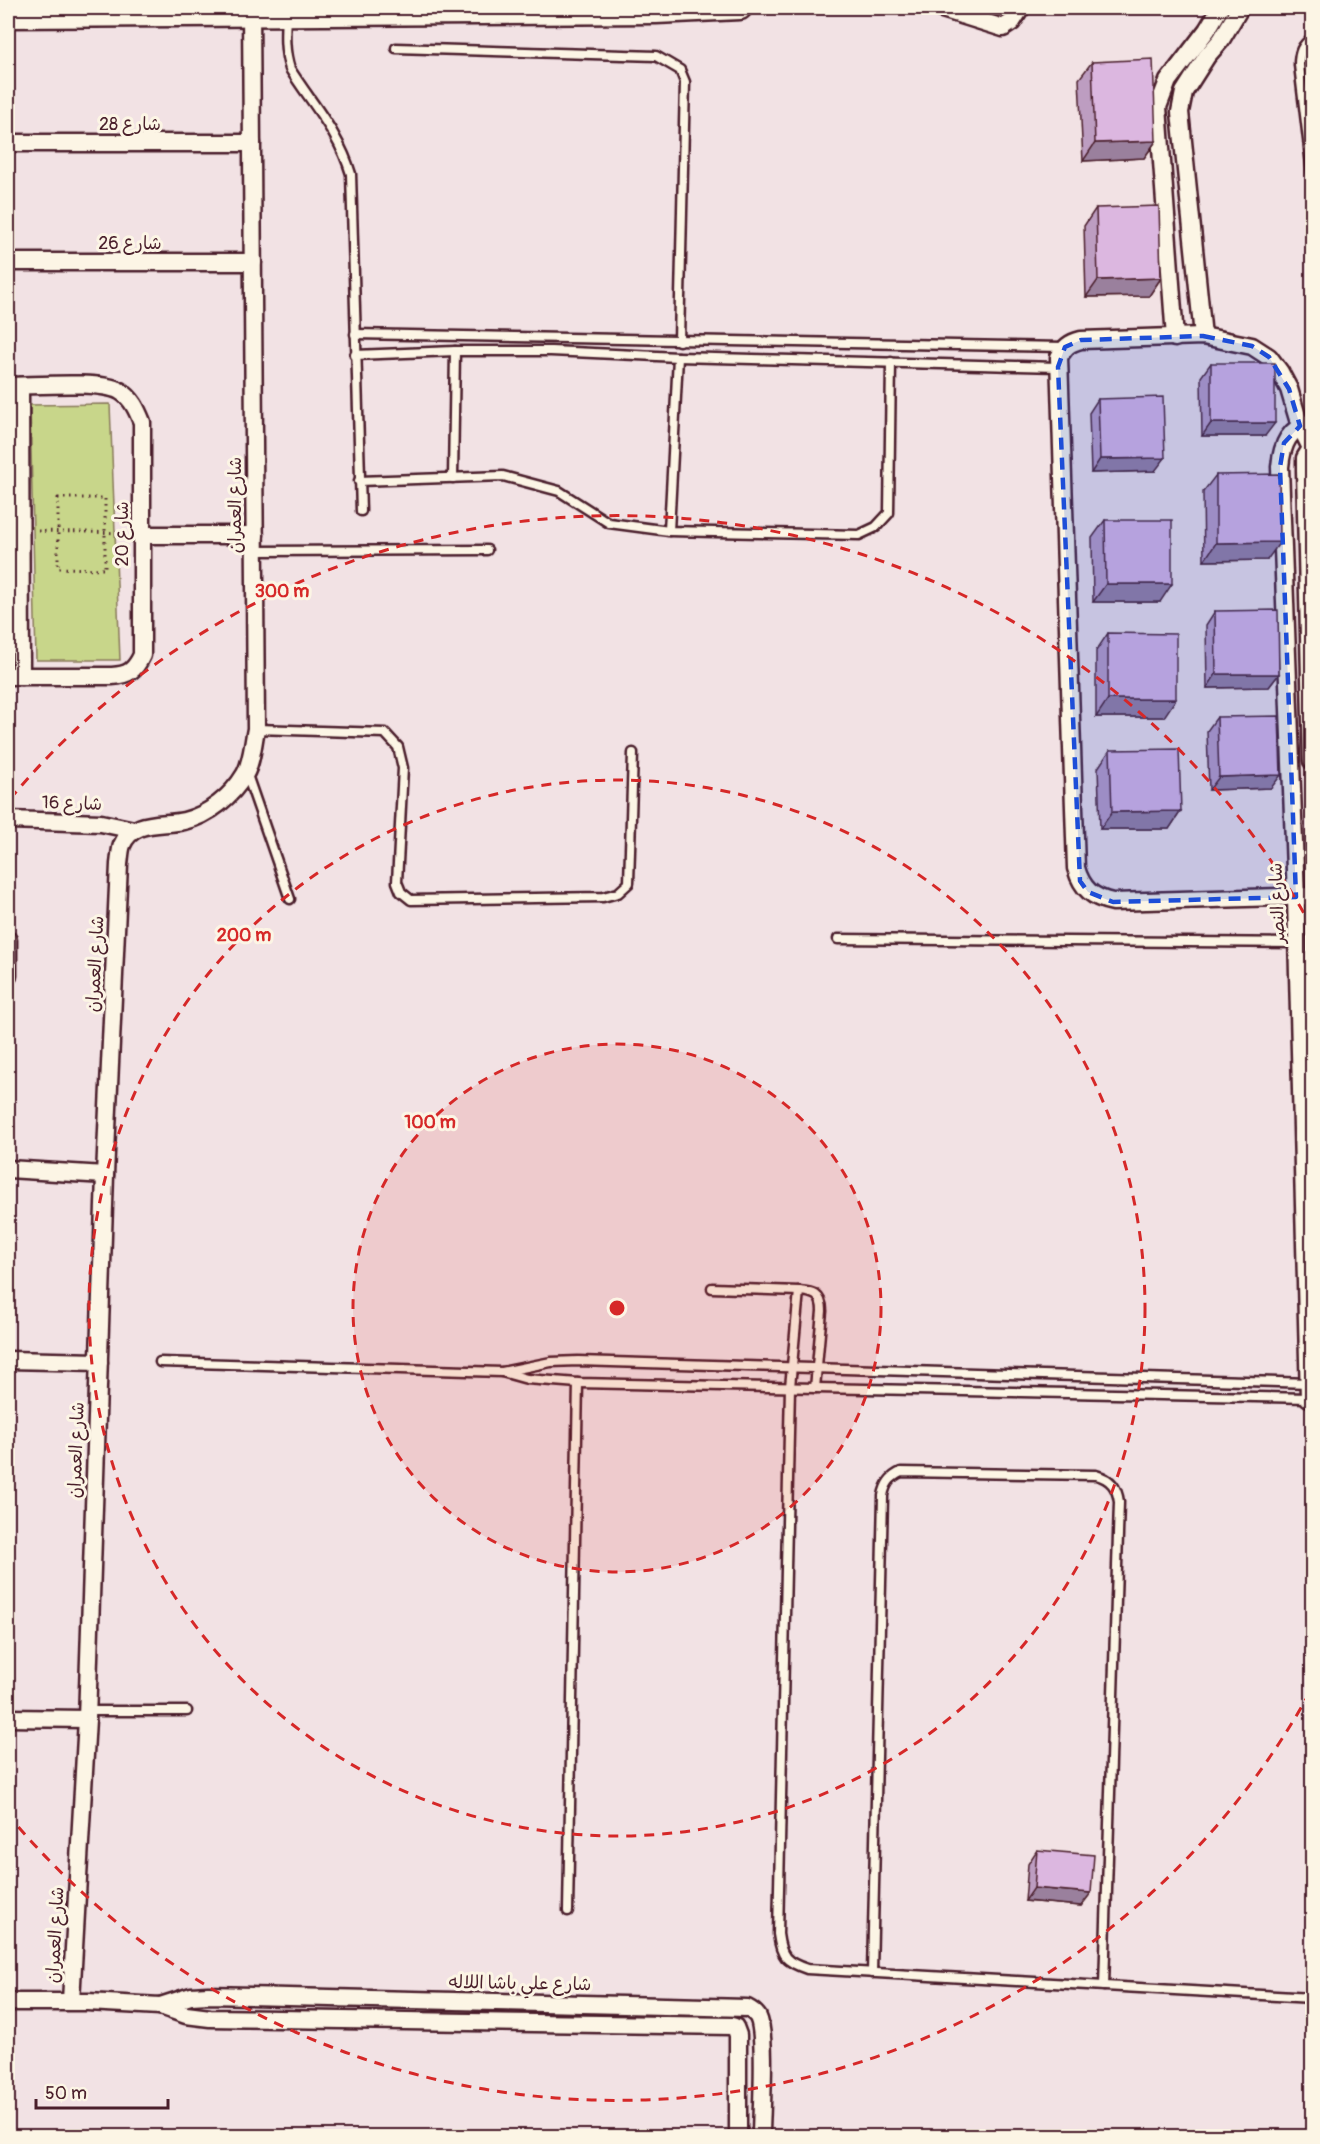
<svg xmlns="http://www.w3.org/2000/svg" width="1320" height="2144" viewBox="0 0 1320 2144" font-family="Pangolin,'Playpen Sans Arabic',sans-serif">
  <style>
    .green { fill: #c8d68a; stroke: #897a5a; stroke-width: 1.5 }
    .lines { fill: none; stroke-linecap: round; stroke-linejoin: round }
    .lane-casing { stroke: #4a1f2b; stroke-width: 13 }
    .street-casing { stroke: #4a1f2b; stroke-width: 21 }
    .secondary-casing { stroke: #4a1f2b; stroke-width: 27 }
    .path { stroke: #4a1f2b; stroke-width: 3; stroke-dasharray: 1.5 4.5; stroke-linecap: butt }
    .lane { stroke: #fcf5e5; stroke-width: 8 }
    .street { stroke: #fcf5e5; stroke-width: 16 }
    .secondary { stroke: #fcf5e5; stroke-width: 22 }
    .wall { fill: #bd9dc1; stroke: #4a1f2b; stroke-width: 1.5 }
    .shaded-wall { fill: #9a809d; stroke: #4a1f2b; stroke-width: 1.5 }
    .building { fill: #dcb7e0; stroke: #4a1f2b; stroke-width: 1.5 }
    .marked { fill: #1d4ed8; fill-opacity: 0.2; stroke: #1d4ed8; stroke-width: 4.5; stroke-dasharray: 12 8; stroke-linejoin: round }
    .ring { fill: none; stroke: #d62828; stroke-width: 3; stroke-dasharray: 10 8 }
    .labels { text-anchor: middle; stroke-width: 6; stroke-linejoin: round; paint-order: stroke }
    .street-label { font-size: 18px; fill: #4a1f2b; stroke: #fcf5e5 }
    .centre { fill: #d62828; stroke: #fcf5e5; stroke-width: 3 }
    .ring-label { font-size: 18px; text-anchor: middle; font-weight: bold; fill: #d62828; stroke: #fcf5e5; stroke-width: 6; stroke-linejoin: round; paint-order: stroke }
  </style>
  <rect width="100%" height="100%" fill="#f2e2e4"/>
  <filter id="ink" filterUnits="userSpaceOnUse"><feTurbulence type="fractalNoise" baseFrequency=".0167" numOctaves="2"/><feDisplacementMap in="SourceGraphic" scale="12" xChannelSelector="R" yChannelSelector="G"/><feConvolveMatrix kernelMatrix="1 2 1 2 8 2 1 2 1" color-interpolation-filters="sRGB"/></filter>
  <g filter="url(#ink)">
    <polygon class="green" points="110,404 120,660 36,660 30,405"/>
    <g class="lines">
      <defs>
        <g id="lane">
          <path d="M286 15C285 34 284 51 290 69 312 104 339 133 351 174L361 511"/>
          <path d="M1312 38C1302 45 1299 52 1299 65L1312 173"/>
          <polyline points="396,48 656,56 680,70 685,82 679,341"/>
          <polyline points="355,334 1064,347"/>
          <polyline points="355,355 455,351 551,351 678,357 1058,367"/>
          <polyline points="453,478 455,351"/>
          <polyline points="359,481 503,476 559,491 609,523 669,531 859,535 876,527 889,513 891,362"/>
          <polyline points="669,531 678,357"/>
          <polyline points="255,551 487,550"/>
          <polyline points="256,729 385,733 398,747 403,768 397,882 401,892 411,900 603,897 618,893 629,883 633,753"/>
          <polyline points="246,772 290,899"/>
          <polyline points="838,939 1297,943"/>
          <path d="M712 1288 799 1291C813 1292 822 1294 822 1311L815 1388"/>
          <path d="M799 1291 790 1387 778 1934C781 1957 786 1962 807 1969L1312 1998"/>
          <polyline points="160,1362 502,1372 527,1379 578,1383 1309,1398"/>
          <polyline points="502,1372 551,1362 578,1361 1309,1383"/>
          <polyline points="87,1711 187,1711"/>
          <polyline points="568,1911 578,1383"/>
          <path d="M872 1973 883 1496C885 1484 890 1477 901 1472L1096 1475C1111 1479 1117 1487 1119 1502L1104 1986"/>
        </g>
        <g id="street">
          <polyline points="939,8 1003,28 1012,22 1021,8"/>
          <polyline points="8,143 252,143"/>
          <polyline points="8,262 253,262"/>
          <polyline points="1203,336 1180,112 1184,92 1207,56 1221,40 1240,8"/>
          <polyline points="1175,338 1158,107 1168,81 1207,30 1220,8"/>
          <path d="M8 386C34 386 100 380 120 391 132 398 137 410 142 422V655C135 670 129 675 112 676H8"/>
          <polyline points="20,386 21,676"/>
          <path d="M1312 422C1289 428 1282 444 1280 467L1296 897 1309 1398 1312 1399"/>
          <polyline points="1312,447 1305,458 1305,470 1312,761"/>
          <path d="M1311 448 1300 426 1289 389 1280 372 1269 357 1252 346 1203 336 1081 340C1069 343 1065 347 1059 357L1076 868C1082 889 1093 898 1113 902L1312 896"/>
          <polyline points="142,535 255,535"/>
          <polyline points="8,820 101,823 134,830"/>
          <polyline points="8,940 8,976"/>
          <polyline points="8,1169 105,1175"/>
          <polyline points="8,1360 99,1362"/>
          <polyline points="8,1718 87,1719"/>
          <path d="M71 2001 87 1719 105 1175 119 864C120 858 120 850 122 845 133 819 162 826 184 821 209 815 232 796 245 774 252 762 253 743 256 729L251 8"/>
          <polyline points="8,2002 88,2002 160,2006 186,2015 210,2018 732,2026 735,2027 738,2035 738,2136"/>
          <path d="M160 2006 191 1996 208 1995 747 2008C751 2010 755 2012 758 2017 767 2035 761 2112 761 2136"/>
        </g>
        <polyline id="secondary" points="8,16 656,12 740,8"/>
      </defs>
      <use href="#lane" class="lane-casing"/>
      <use href="#street" class="street-casing"/>
      <use href="#secondary" class="secondary-casing"/>
      <g class="path">
        <polygon points="58,498 105,498 105,569 58,568"/>
        <polyline points="38,531 127,533"/>
      </g>
      <use href="#lane" class="lane"/>
      <use href="#street" class="street"/>
      <use href="#secondary" class="secondary"/>
    </g>
    <g class="wall">
      <polygon points="1092,62 1156,141 1144,158 1083,161 1079,79"/>
      <polygon points="1096,208 1161,278 1149,296 1086,297 1084,226"/>
      <polygon points="1211,363 1265,436 1202,436 1201,377"/>
      <polygon points="1098,399 1155,471 1091,473 1089,413"/>
      <polygon points="1216,475 1267,560 1204,561 1203,492"/>
      <polygon points="1105,520 1160,602 1093,602 1092,538"/>
      <polygon points="1215,611 1279,674 1269,687 1207,688 1206,625"/>
      <polygon points="1108,633 1164,717 1096,717 1096,651"/>
      <polygon points="1217,717 1271,788 1209,790 1207,731"/>
      <polygon points="1110,750 1181,811 1169,829 1100,829 1098,768"/>
      <polygon points="1037,1850 1091,1893 1081,1906 1025,1901 1028,1864"/>
    </g>
    <g class="shaded-wall">
      <polygon points="1156,141 1144,158 1083,161 1095,143"/>
      <polygon points="1161,278 1149,296 1086,297 1098,280"/>
      <polygon points="1211,423 1275,423 1265,436 1202,436"/>
      <polygon points="1165,458 1155,471 1091,473 1100,459"/>
      <polygon points="1280,542 1267,560 1204,561 1216,543"/>
      <polygon points="1106,584 1172,584 1160,602 1093,602"/>
      <polygon points="1216,674 1279,674 1269,687 1207,688"/>
      <polygon points="1108,699 1176,699 1164,717 1096,717"/>
      <polygon points="1281,775 1271,788 1209,790 1219,777"/>
      <polygon points="1181,811 1169,829 1100,829 1112,812"/>
      <polygon points="1034,1888 1091,1893 1081,1906 1025,1901"/>
    </g>
    <g class="building">
      <polygon points="1153,59 1156,141 1095,143 1092,62"/>
      <polygon points="1159,206 1161,278 1098,280 1096,208"/>
      <rect x="1211" y="363" width="64" height="60"/>
      <polygon points="1163,397 1165,458 1100,459 1098,399"/>
      <polygon points="1279,474 1280,542 1216,543 1216,475"/>
      <polygon points="1105,520 1172,520 1172,584 1106,584"/>
      <polygon points="1278,610 1279,674 1216,674 1215,611"/>
      <polygon points="1108,633 1176,634 1176,699 1108,699"/>
      <polygon points="1279,716 1281,775 1219,777 1217,717"/>
      <polygon points="1179,749 1181,811 1112,812 1110,750"/>
      <polygon points="1037,1850 1094,1855 1091,1893 1034,1888"/>
    </g>
  </g>
  <path class="marked" d="M1203 336 1252 346 1269 357 1289 389 1300 426 1284 443 1280 467 1296 897 1113 902 1088 892 1080 881 1058 367 1065 347 1081 340Z"/>
  <circle cx="617" cy="1308" r="264" fill="#d62828" fill-opacity=".12"/>
  <g class="ring">
    <circle cx="617" cy="1308" r="264"/>
    <circle cx="617" cy="1308" r="528"/>
    <path d="M1310 1692A792 792 0 0 1 10 1817M10 799A792 792 0 0 1 1310 924"/>
  </g>
  <g class="labels">
    <g class="street-label">
      <text x="130" y="130">شارع 28</text>
      <text x="130" y="249">شارع 26</text>
      <text transform="translate(235 505) rotate(-90)" y="6">شارع العمران</text>
      <text transform="translate(122 534) rotate(-90)" y="6">شارع 20</text>
      <text transform="translate(72 803) rotate(2)" y="6">شارع 16</text>
      <text transform="translate(1277 903) rotate(-92)" y="6">شارع النصر</text>
      <text transform="translate(95 964) rotate(-87)" y="6">شارع العمران</text>
      <text transform="translate(76 1450) rotate(-88)" y="6">شارع العمران</text>
      <text transform="translate(55 1935) rotate(-87)" y="6">شارع العمران</text>
      <text transform="translate(520 1983) rotate(1)" y="6">شارع علي باشا اللاله</text>
    </g>
  </g>
  <circle cx="617" cy="1308" r="9" class="centre"/>
  <g class="ring-label">
    <text x="282" y="597">300 m</text>
    <text x="244" y="941">200 m</text>
    <text x="430" y="1128">100 m</text>
  </g>
  <rect width="1320" height="2144" fill="none" stroke="#fcf5e5" stroke-width="30"/>
  <rect x="15" y="15" width="1290" height="2114" fill="none" stroke="#4a1f2b" stroke-width="2" filter="url(#ink)"/>
  <path d="M36 2099v9h132v-9" fill="none" stroke="#4a1f2b" stroke-width="3"/>
  <text x="45" y="2099" font-size="18" fill="#4a1f2b" stroke="#fcf5e5" stroke-width="4.5" paint-order="stroke">50 m</text>
</svg>
